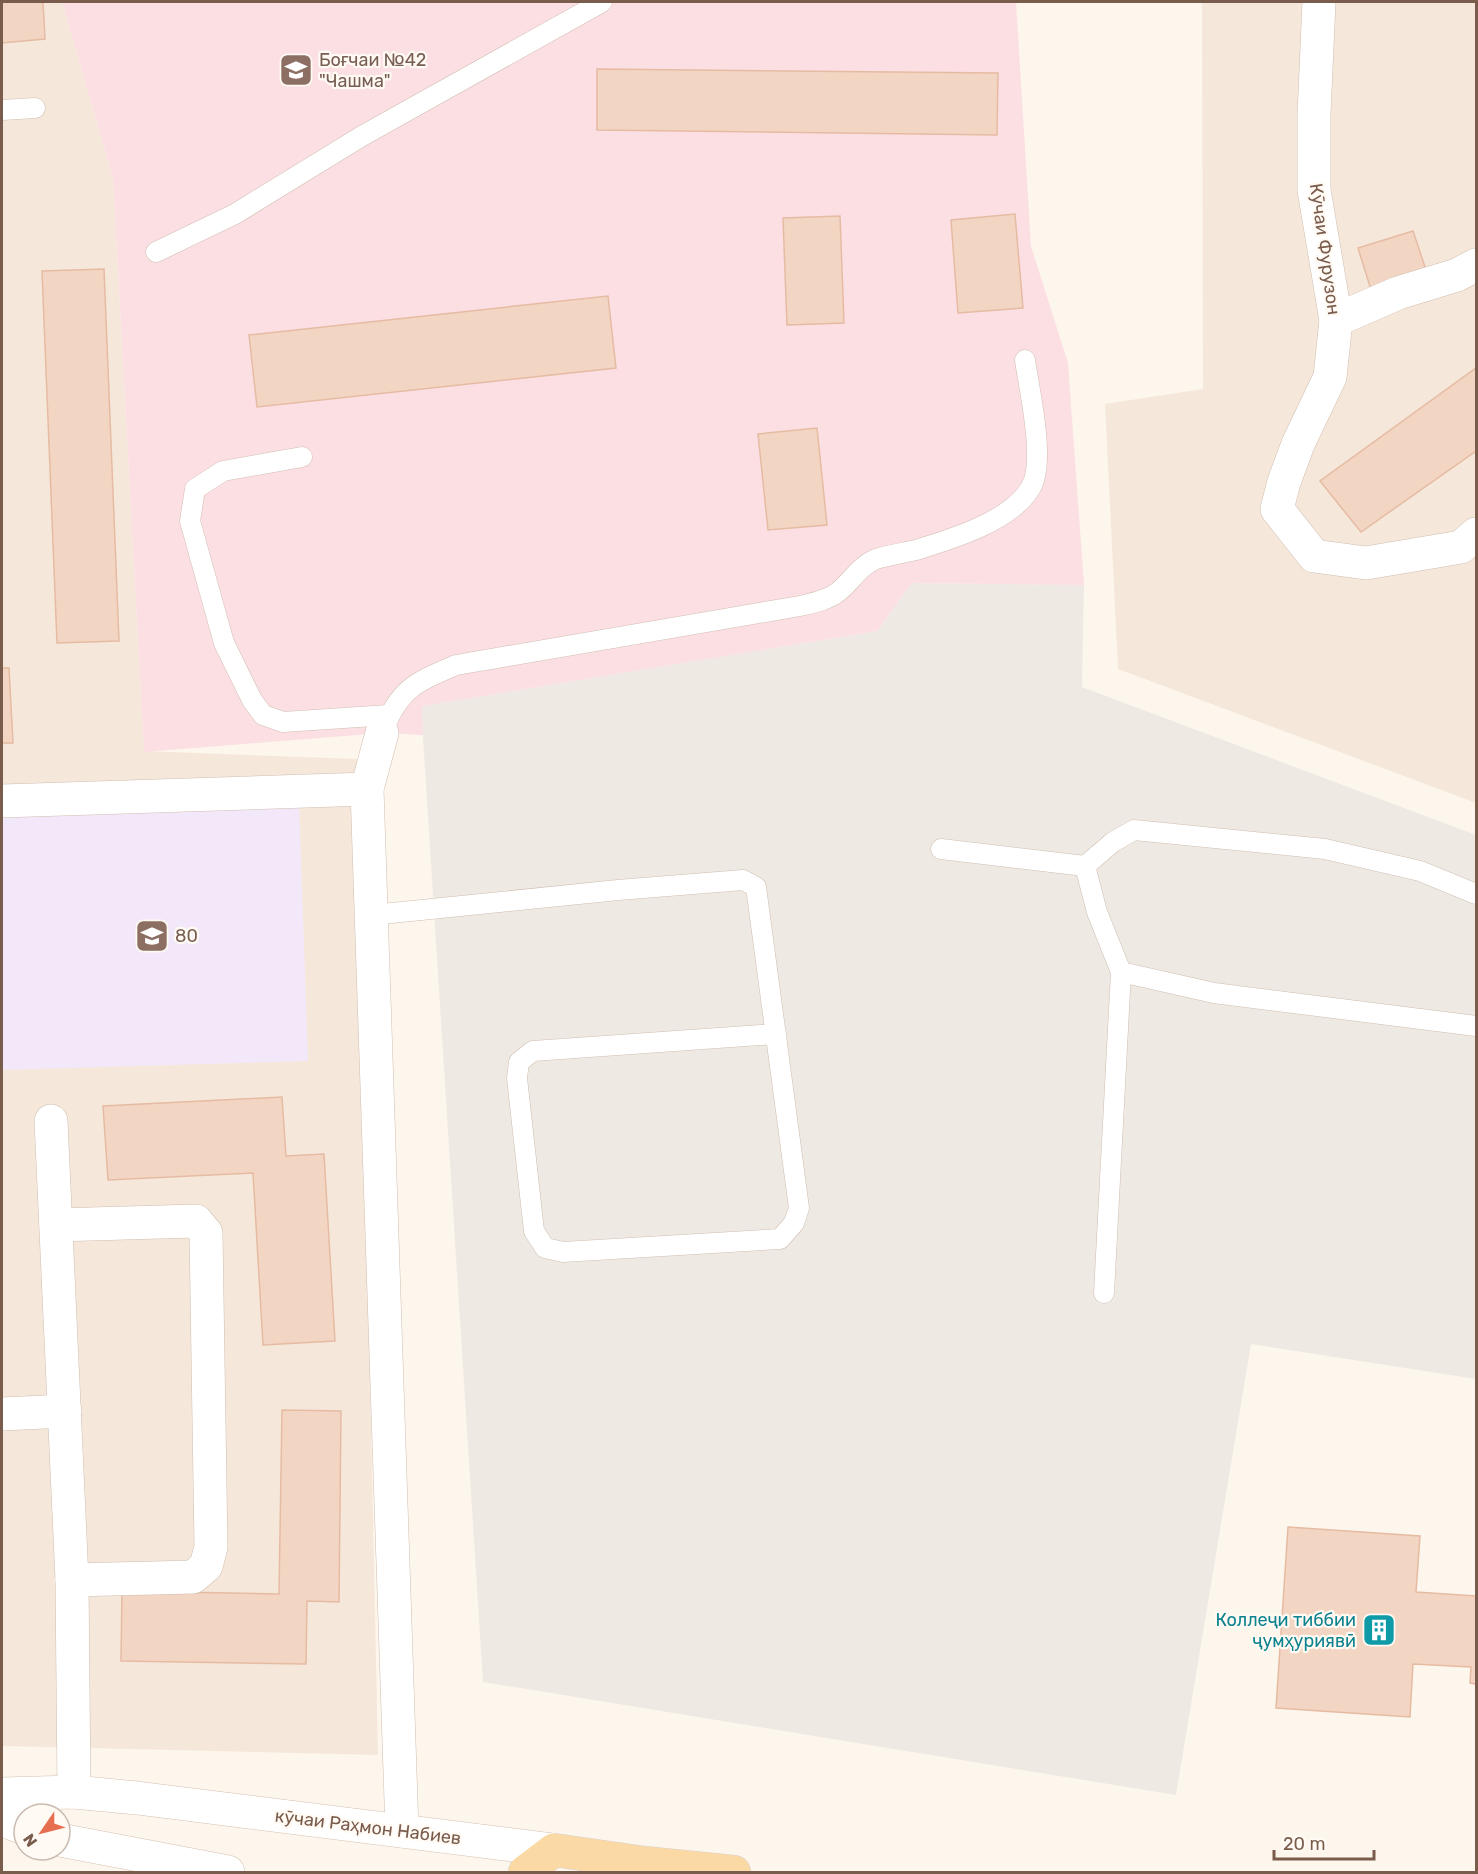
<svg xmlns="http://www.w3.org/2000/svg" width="1478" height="1874" viewBox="0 0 1478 1874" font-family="Rubik,sans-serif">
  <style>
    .residential { fill: #f5e8da }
    .industrial { fill: #efe9e4 }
    .education { fill: #f3e8fa }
    .medical { fill: #fbdfe3 }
    .building { fill: #f3d5c3; stroke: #e6bba3; stroke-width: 1.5 }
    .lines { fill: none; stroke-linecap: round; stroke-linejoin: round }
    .service-casing { stroke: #d1beb0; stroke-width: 21 }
    .minor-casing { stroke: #d1beb0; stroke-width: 34 }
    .secondary-casing { stroke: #d6c0b0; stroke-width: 34 }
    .primary-casing { stroke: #dad1cd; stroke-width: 34 }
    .service { stroke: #fff; stroke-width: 20 }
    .minor { stroke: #fff; stroke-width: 33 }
    .secondary { stroke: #fff; stroke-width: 33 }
    .primary { stroke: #fbd9a5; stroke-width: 33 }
    .labels { text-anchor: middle; stroke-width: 4.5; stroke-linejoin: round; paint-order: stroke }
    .education-label { font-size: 18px; fill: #785e54; stroke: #fffaf3; text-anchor: start }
    .street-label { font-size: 18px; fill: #7a5c4d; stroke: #fffaf3 }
    .culture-label { font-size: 18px; fill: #0d838f; stroke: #fffaf3; text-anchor: end }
  </style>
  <rect width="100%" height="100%" fill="#fdf6ec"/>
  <g class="residential">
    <polygon points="2,2 62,2 113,178 144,751 357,759 378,1755 2,1746"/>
    <polygon points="1202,2 1476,2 1476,803 1118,669 1105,404 1203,389"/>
  </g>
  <polygon class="industrial" points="912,583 1084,585 1082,687 1476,835 1476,1379 1251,1344 1176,1795 483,1682 421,706 877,631"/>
  <polygon class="education" points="299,802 308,1061 2,1070 2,811"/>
  <polygon class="medical" points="62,2 1016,2 1031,246 1068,363 1084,585 912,583 877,631 422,706 423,735 382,733 144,752 113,178"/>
  <g class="building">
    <polygon points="2,2 43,2 45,39 2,43"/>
    <polygon points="597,69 998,73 997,135 597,130"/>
    <polygon points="1015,214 1023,308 958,313 951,220"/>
    <polygon points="840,216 844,323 787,325 783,218"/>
    <polygon points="1413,231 1428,276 1372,293 1358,248"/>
    <polygon points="104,269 119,641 57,643 42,271"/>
    <polygon points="608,296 616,368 257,407 249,335"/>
    <polygon points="1476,368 1476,451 1361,532 1320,481"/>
    <polygon points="817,428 827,525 768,530 758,434"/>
    <polygon points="2,668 9,668 13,743 2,743"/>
    <polygon points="282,1097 286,1156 324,1154 335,1341 263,1345 253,1173 108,1180 103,1106"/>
    <polygon points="282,1410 341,1411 339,1602 307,1601 306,1664 121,1661 122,1591 279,1594"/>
    <polygon points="1288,1527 1420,1536 1416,1592 1476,1596 1476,1584 1476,1684 1470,1683 1471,1667 1413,1664 1410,1717 1276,1708"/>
  </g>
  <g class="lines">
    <defs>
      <g id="service">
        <polyline points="2,110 35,108"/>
        <polyline points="156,252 235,214 362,136 602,2"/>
        <polyline points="302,457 223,471 195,489 190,521 224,643 252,700 263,715 283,722 389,715"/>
        <path d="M382 733C399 689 414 683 456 665L800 606C813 603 828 600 838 592 852 581 859 566 876 559 889 555 903 553 916 550 952 539 1012 521 1031 487 1046 461 1029 389 1025 360"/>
        <polyline points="941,849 1085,866"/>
        <polyline points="1476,894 1420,871 1325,849 1134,830 1113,842 1085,866 1097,912 1121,972 1214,993 1476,1026"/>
        <polyline points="372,915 618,890 743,880 756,887 799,1208 794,1223 780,1239 563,1252 545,1248 534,1231 517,1078 519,1062 533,1051 776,1034"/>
        <polyline points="1104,1293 1121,972"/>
      </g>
      <g id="minor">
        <polyline points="1319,2 1314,114 1314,190 1336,320 1330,377 1298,444 1284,482 1277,509 1314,556 1366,563 1461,547 1476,534"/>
        <polyline points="1336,320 1398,293 1457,275 1476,265"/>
        <polyline points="382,733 367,789 402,1831"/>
        <polyline points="2,801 367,789"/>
        <polyline points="51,1121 72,1580"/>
        <polyline points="56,1225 196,1221 206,1233 211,1547 206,1566 193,1577 72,1580 74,1792"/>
        <polyline points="2,1414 65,1411"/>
      </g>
      <g id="secondary">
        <polyline points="2,1794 74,1792 137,1798 554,1850"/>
        <polyline points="2,1820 24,1828"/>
        <polyline points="60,1840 228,1872"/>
      </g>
      <polyline id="primary" points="525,1872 554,1850 645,1863 734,1872"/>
    </defs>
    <use href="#service" class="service-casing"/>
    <use href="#minor" class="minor-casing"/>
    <use href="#secondary" class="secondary-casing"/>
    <use href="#primary" class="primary-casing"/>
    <use href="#service" class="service"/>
    <use href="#minor" class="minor"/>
    <use href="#secondary" class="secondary"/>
    <use href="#primary" class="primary"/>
  </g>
  <defs>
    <symbol id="school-square" viewBox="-11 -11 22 22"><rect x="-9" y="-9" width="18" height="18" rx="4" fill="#8d6e63" stroke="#fffaf3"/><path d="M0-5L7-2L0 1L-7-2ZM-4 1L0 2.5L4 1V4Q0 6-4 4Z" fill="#fff"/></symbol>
    <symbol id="building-square" viewBox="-11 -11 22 22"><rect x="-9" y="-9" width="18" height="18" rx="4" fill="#0f9aa8" stroke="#fffaf3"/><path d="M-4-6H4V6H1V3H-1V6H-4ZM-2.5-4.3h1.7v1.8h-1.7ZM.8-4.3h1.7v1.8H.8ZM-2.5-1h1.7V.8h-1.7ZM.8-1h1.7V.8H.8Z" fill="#fff"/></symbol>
  </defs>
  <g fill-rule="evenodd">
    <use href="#school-square" x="277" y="51" width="38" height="38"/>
    <use href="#school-square" x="133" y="917" width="38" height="38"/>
    <use href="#building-square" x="1360" y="1611" width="38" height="38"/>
  </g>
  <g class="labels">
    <g class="education-label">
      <text x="319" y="66">Боғчаи №42<tspan x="319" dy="21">"Чашма"</tspan></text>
      <text x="175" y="942">80</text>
    </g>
    <g class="street-label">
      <text transform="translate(1325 249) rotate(82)" y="6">Кӯчаи Фурузон</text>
      <text transform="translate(368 1827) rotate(7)" y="6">кӯчаи Раҳмон Набиев</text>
    </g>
    <g class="culture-label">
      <text x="1356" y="1626">Коллеҷи тиббии<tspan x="1356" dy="21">ҷумҳуриявӣ</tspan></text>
    </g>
  </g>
  <rect width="1478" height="1874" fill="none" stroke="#7a5c4d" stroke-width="6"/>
  <g transform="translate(42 1832) rotate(235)"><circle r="28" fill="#fffaf3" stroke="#cabbb1" stroke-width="1.5"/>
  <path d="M0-4.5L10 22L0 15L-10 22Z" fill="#e76f51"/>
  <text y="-9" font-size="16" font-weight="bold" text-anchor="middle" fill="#7a5c4d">N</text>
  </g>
  <path d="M1274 1850v9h100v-9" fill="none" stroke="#7a5c4d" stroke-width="3"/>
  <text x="1283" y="1850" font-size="18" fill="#7a5c4d" stroke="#fffaf3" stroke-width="4.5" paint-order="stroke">20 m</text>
</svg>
